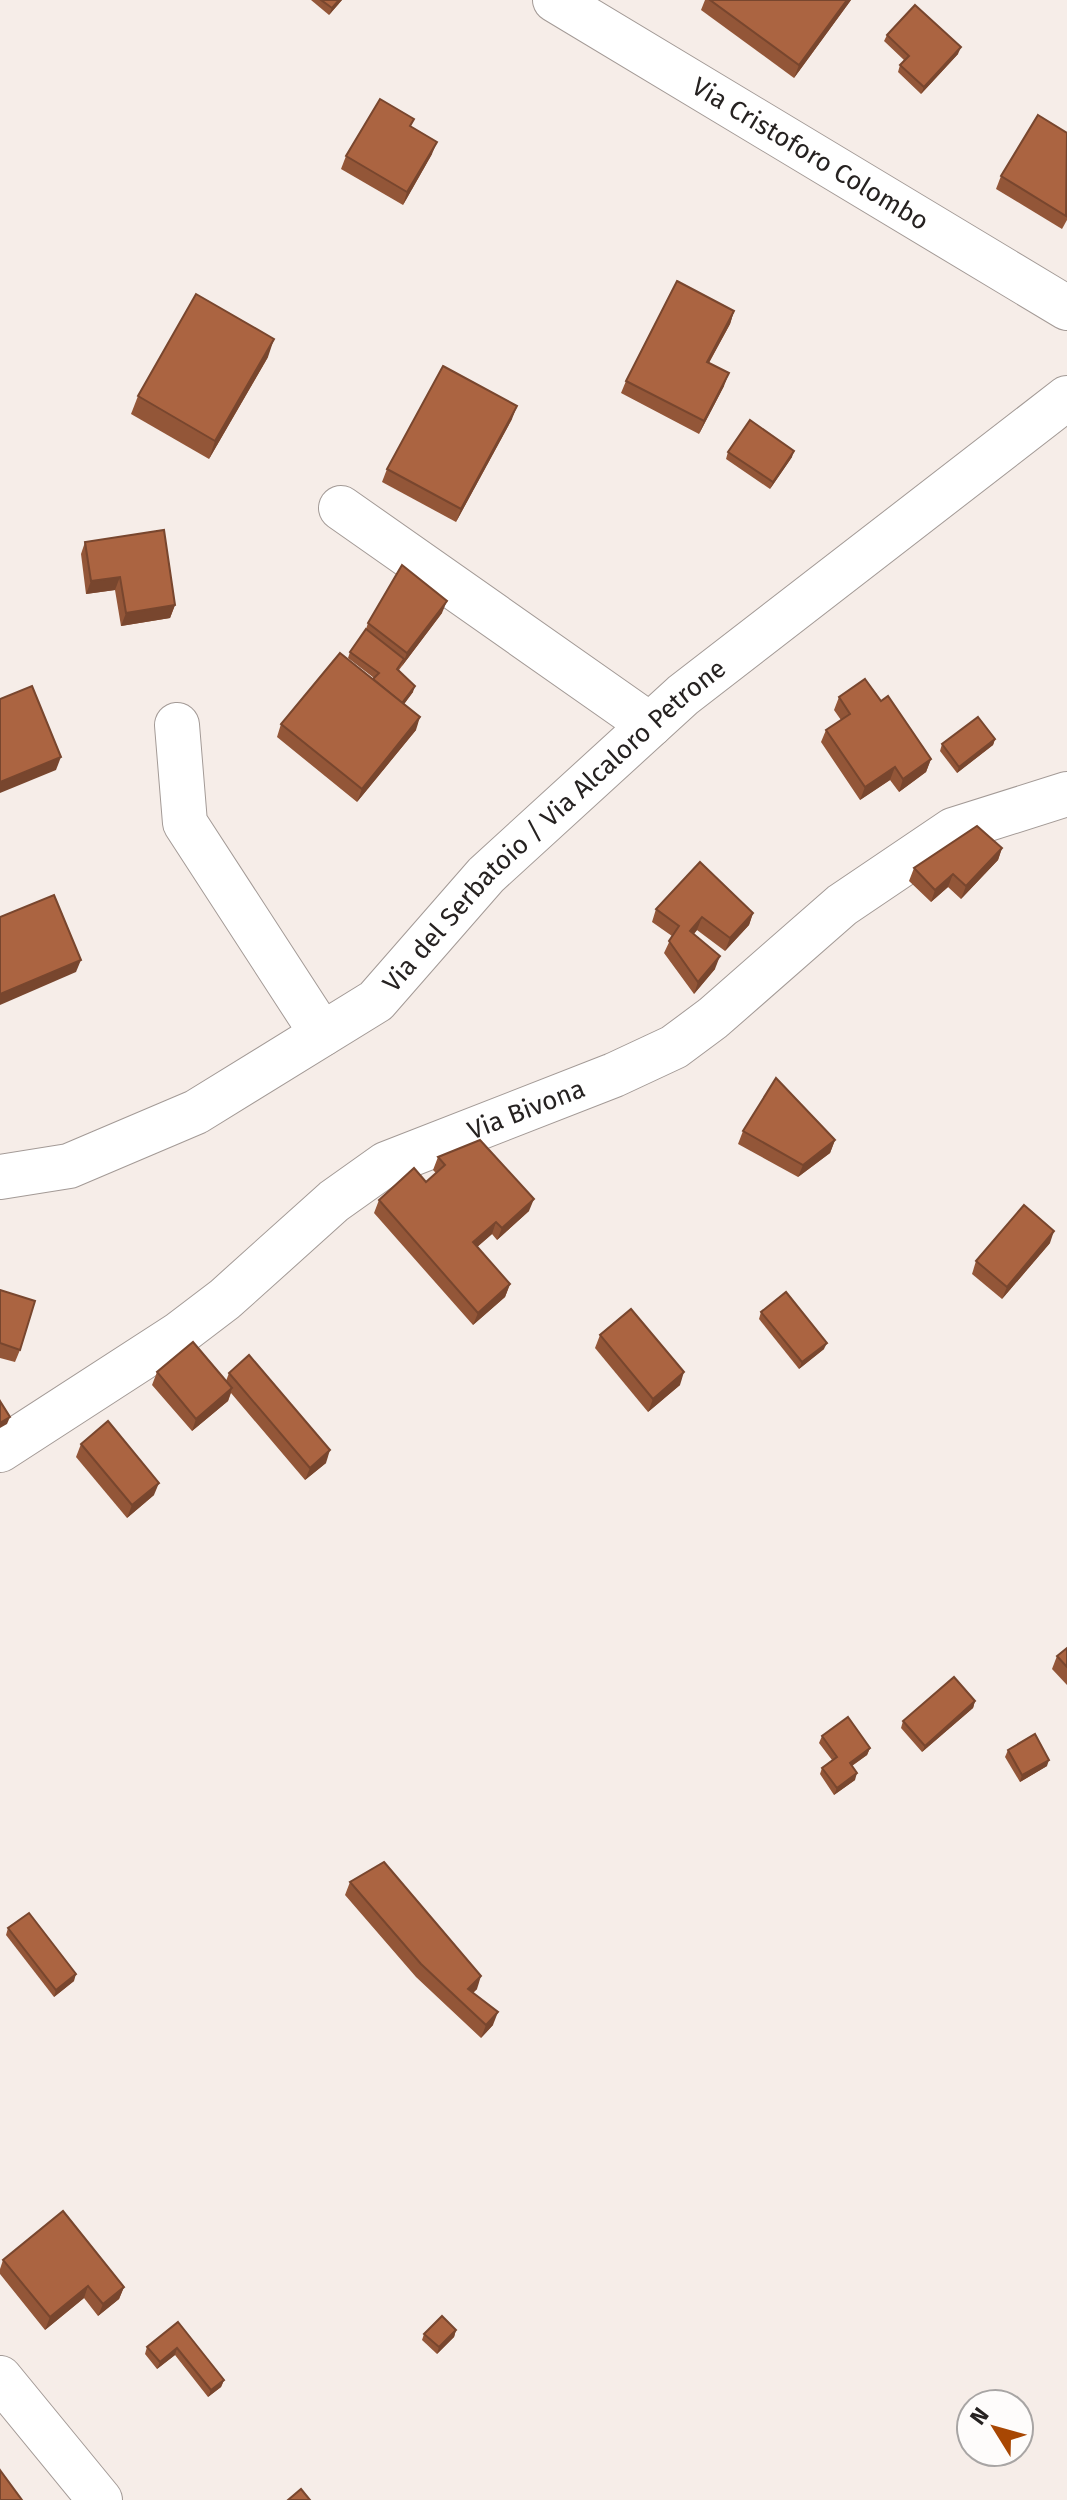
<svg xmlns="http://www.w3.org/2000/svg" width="1067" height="2500" viewBox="0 0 1067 2500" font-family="'Fira Sans',sans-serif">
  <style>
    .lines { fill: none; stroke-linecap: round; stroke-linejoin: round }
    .minor-casing { stroke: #a39a96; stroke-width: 46 }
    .minor { stroke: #fff; stroke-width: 44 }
    .wall { fill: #935638 }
    .shaded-wall { fill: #78462e }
    .building { fill: #ab6441; stroke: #78462e; stroke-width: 2 }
    .labels { text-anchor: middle; stroke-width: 7; stroke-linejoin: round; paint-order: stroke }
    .street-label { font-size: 26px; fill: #262221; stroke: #fefcfb }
  </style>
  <rect width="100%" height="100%" fill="#f6ede8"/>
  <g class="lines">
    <defs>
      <g id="minor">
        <path id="s1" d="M555 0 1067 308"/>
        <polyline points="341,508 650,725"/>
        <polyline points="177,725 185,823 322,1034"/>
        <path id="s2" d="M0 1177 69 1166 196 1112 376 1001 486 875 683 695 1067 398"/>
        <path id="s3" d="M0 1450 179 1334 225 1299 334 1201 386 1164 614 1075 674 1047 713 1018 842 905 953 830 1067 794"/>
        <polyline points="0,2378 100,2500"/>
      </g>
    </defs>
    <use href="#minor" class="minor-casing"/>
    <use href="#minor" class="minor"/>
  </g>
  <g class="wall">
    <polygon points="311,0 342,0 329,15"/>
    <polygon points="705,0 851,0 794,78 701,10"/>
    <polygon points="887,35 958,54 921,94 898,72 900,65 904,60 884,41"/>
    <polygon points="1067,133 1067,220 1062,229 996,189 1001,176"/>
    <polygon points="432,154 403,205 341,169 346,156"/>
    <polygon points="734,311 730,324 709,363 724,386 699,434 621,393 626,381"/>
    <polygon points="268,357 209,459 131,414 138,396"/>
    <polygon points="512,419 456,522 382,482 387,469"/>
    <polygon points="728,452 792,457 770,489 726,459"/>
    <polygon points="85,542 175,605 170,618 121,626 115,590 86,594 81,554"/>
    <polygon points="442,613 399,670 413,692 404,704 416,730 357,802 277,737 281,724 374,678 348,658 350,652 366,629 368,623"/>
    <polygon points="839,697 881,701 931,759 926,772 899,792 890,780 860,800 821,742 826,730 841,720 834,710"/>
    <polygon points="995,739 993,745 957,773 940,751 942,744"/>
    <polygon points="1002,848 998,860 961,899 948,887 931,902 909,881 914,868"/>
    <polygon points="656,909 753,913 749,925 725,951 697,930 694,934 715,969 694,994 664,953 672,936 652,922"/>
    <polygon points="743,1131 835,1140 830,1153 798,1177 738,1144"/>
    <polygon points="438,1157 529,1211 497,1240 492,1234 477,1247 510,1284 505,1297 473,1325 374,1213 379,1200 426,1182 436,1173 433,1170"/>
    <polygon points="1050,1243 1002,1299 972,1274 976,1261"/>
    <polygon points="0,1290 20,1350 15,1362 0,1358"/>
    <polygon points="761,1312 824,1349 799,1369 759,1319"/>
    <polygon points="600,1335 680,1385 648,1412 595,1348"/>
    <polygon points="157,1372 226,1381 229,1373 326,1463 305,1480 231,1393 228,1401 192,1431 152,1385"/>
    <polygon points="81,1444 154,1495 127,1518 76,1457"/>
    <polygon points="1067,1648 1067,1685 1052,1669 1057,1656"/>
    <polygon points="975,1701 973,1708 922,1752 901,1728 903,1721"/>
    <polygon points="822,1736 870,1748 867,1755 852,1766 855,1780 834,1795 820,1774 822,1768 832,1760 819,1743"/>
    <polygon points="1008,1750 1047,1766 1020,1782 1005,1757"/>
    <polygon points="350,1882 477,1989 473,1993 493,2025 481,2038 416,1977 345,1895"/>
    <polygon points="8,1928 74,1981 54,1997 6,1935"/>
    <polygon points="3,2260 124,2287 119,2299 98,2316 84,2298 45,2330 0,2274 0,2269"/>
    <polygon points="178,2322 224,2380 221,2387 208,2397 175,2355 157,2369 145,2354 147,2347"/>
    <polygon points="456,2330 454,2337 437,2354 422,2340 424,2334"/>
  </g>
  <g class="shaded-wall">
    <polygon points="339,0 342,0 329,15 332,8"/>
    <polygon points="847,0 851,0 794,78 799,65"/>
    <polygon points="961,47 958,54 921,94 924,87"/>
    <polygon points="437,142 432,154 403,205 407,192"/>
    <polygon points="734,311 730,324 702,375 707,362"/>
    <polygon points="274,339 268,357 209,459 215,441"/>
    <polygon points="729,373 724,386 699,434 704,421"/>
    <polygon points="517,406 512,419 456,522 461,509"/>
    <polygon points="794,451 792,457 770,489 773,482"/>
    <polygon points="120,577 115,590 86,594 91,581"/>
    <polygon points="447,601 442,613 402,666 407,653"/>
    <polygon points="175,605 170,618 121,626 126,613"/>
    <polygon points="415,686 413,692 396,715 398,708"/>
    <polygon points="420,717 416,730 357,802 362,789"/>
    <polygon points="995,739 993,745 957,773 959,767"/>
    <polygon points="61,757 56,770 0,793 0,782"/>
    <polygon points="931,759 926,772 899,792 903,779"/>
    <polygon points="895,767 890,780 860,800 865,787"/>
    <polygon points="1002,848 998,860 961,899 966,886"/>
    <polygon points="953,874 948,887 931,902 935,890"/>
    <polygon points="753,913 749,925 725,951 730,938"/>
    <polygon points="702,917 697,930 685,944 690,931"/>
    <polygon points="720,956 715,969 694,994 698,982"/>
    <polygon points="81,960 76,972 0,1005 0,994"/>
    <polygon points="835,1140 830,1153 798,1177 803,1165"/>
    <polygon points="534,1199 529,1211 497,1240 502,1228"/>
    <polygon points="496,1222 492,1234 468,1255 473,1242"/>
    <polygon points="1054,1231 1050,1243 1002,1299 1007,1287"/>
    <polygon points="510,1284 505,1297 473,1325 478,1313"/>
    <polygon points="827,1343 824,1349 799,1369 802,1362"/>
    <polygon points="684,1372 680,1385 648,1412 653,1399"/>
    <polygon points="232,1388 228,1401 192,1431 196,1419"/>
    <polygon points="10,1417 7,1424 0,1428 0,1423"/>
    <polygon points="330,1450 326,1463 305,1480 310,1468"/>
    <polygon points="159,1483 154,1495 127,1518 132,1505"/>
    <polygon points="975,1701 973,1708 922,1752 925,1746"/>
    <polygon points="870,1748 867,1755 847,1769 850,1763"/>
    <polygon points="1049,1760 1047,1766 1020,1782 1022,1775"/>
    <polygon points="857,1773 855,1780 834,1795 837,1788"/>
    <polygon points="76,1974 74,1981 54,1997 56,1990"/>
    <polygon points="481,1976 477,1989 463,2002 468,1989"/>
    <polygon points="498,2012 493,2025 481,2038 486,2025"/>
    <polygon points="88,2286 84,2298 45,2330 50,2317"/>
    <polygon points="124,2287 119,2299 98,2316 103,2304"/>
    <polygon points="456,2330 454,2337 437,2354 439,2347"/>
    <polygon points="177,2348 175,2355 157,2369 160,2362"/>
    <polygon points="224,2380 221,2387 208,2397 211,2390"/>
  </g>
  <g class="building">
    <polygon points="321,0 339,0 332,8"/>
    <polygon points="710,0 847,0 799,65"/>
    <polygon points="915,5 961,47 924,87 900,65 909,56 887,35"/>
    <polygon points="380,99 414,119 410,126 437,142 407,192 346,156"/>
    <polygon points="1038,115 1067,133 1066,216 1001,176"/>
    <polygon points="677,281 734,311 707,362 729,373 704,421 626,381"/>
    <polygon points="196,294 274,339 215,441 138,396"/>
    <polygon points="443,366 517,406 461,509 387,469"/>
    <polygon points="750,420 794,451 773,482 728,452"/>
    <polygon points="164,530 175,605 126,613 120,577 91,581 85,542"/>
    <polygon points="402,565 447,601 407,653 368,623"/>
    <polygon points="366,629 404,659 397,669 415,686 402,703 373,679 379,673 350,652"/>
    <polygon points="340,653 420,717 362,789 281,724"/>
    <polygon points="865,679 881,701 888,696 931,759 903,779 895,767 865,787 826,730 850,714 839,697"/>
    <polygon points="32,686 61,757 0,782 0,699"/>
    <polygon points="978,717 995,739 959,767 942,744"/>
    <polygon points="977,826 1002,848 966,886 953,874 935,890 914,868"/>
    <polygon points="700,862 753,913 730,938 702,917 690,931 720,956 698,982 669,941 679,926 656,909"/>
    <polygon points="54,895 81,960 0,994 0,917"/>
    <polygon points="776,1078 835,1140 803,1165 743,1131"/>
    <polygon points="480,1140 534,1199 502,1228 496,1222 473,1242 510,1284 478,1313 379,1200 414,1168 426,1182 445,1165 438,1157"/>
    <polygon points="1024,1205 1054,1231 1007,1287 976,1261"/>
    <polygon points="0,1290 35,1301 20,1350 0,1343"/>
    <polygon points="786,1292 827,1343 802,1362 761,1312"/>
    <polygon points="631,1309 684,1372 653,1399 600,1335"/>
    <polygon points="193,1342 232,1388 196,1419 157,1372"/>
    <polygon points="249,1355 330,1450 310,1468 229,1373"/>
    <polygon points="0,1401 10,1417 0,1423"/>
    <polygon points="108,1421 159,1483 132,1505 81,1444"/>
    <polygon points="1067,1648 1067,1667 1057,1656"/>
    <polygon points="954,1677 975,1701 925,1746 903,1721"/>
    <polygon points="848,1717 870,1748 850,1763 857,1773 837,1788 822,1768 837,1757 822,1736"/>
    <polygon points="1035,1734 1049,1760 1022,1775 1008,1750"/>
    <polygon points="384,1862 481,1976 468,1989 498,2012 486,2025 421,1964 350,1882"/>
    <polygon points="29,1913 76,1974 56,1990 8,1928"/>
    <polygon points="63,2211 124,2287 103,2304 88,2286 50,2317 3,2260"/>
    <polygon points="442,2316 456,2330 439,2347 424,2334"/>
    <polygon points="178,2322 224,2380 211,2390 177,2348 160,2362 147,2347"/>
    <polygon points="0,2470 22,2500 0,2500"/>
    <polygon points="301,2489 310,2500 288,2500"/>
  </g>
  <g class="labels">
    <g class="street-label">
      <text dy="9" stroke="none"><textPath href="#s1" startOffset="298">Via Cristoforo Colombo</textPath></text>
      <text dy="9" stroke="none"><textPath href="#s2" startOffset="670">Via del Serbatoio / Via Alcaloro Petrone</textPath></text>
      <text dy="9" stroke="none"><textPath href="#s3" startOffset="632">Via Bivona</textPath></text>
    </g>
  </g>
  <g transform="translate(995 2428) rotate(307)"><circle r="38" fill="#fefcfb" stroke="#a8a5a4" stroke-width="2"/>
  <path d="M0-6L14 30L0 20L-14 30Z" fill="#a84703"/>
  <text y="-12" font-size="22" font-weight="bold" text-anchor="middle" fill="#262221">N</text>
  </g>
</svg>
